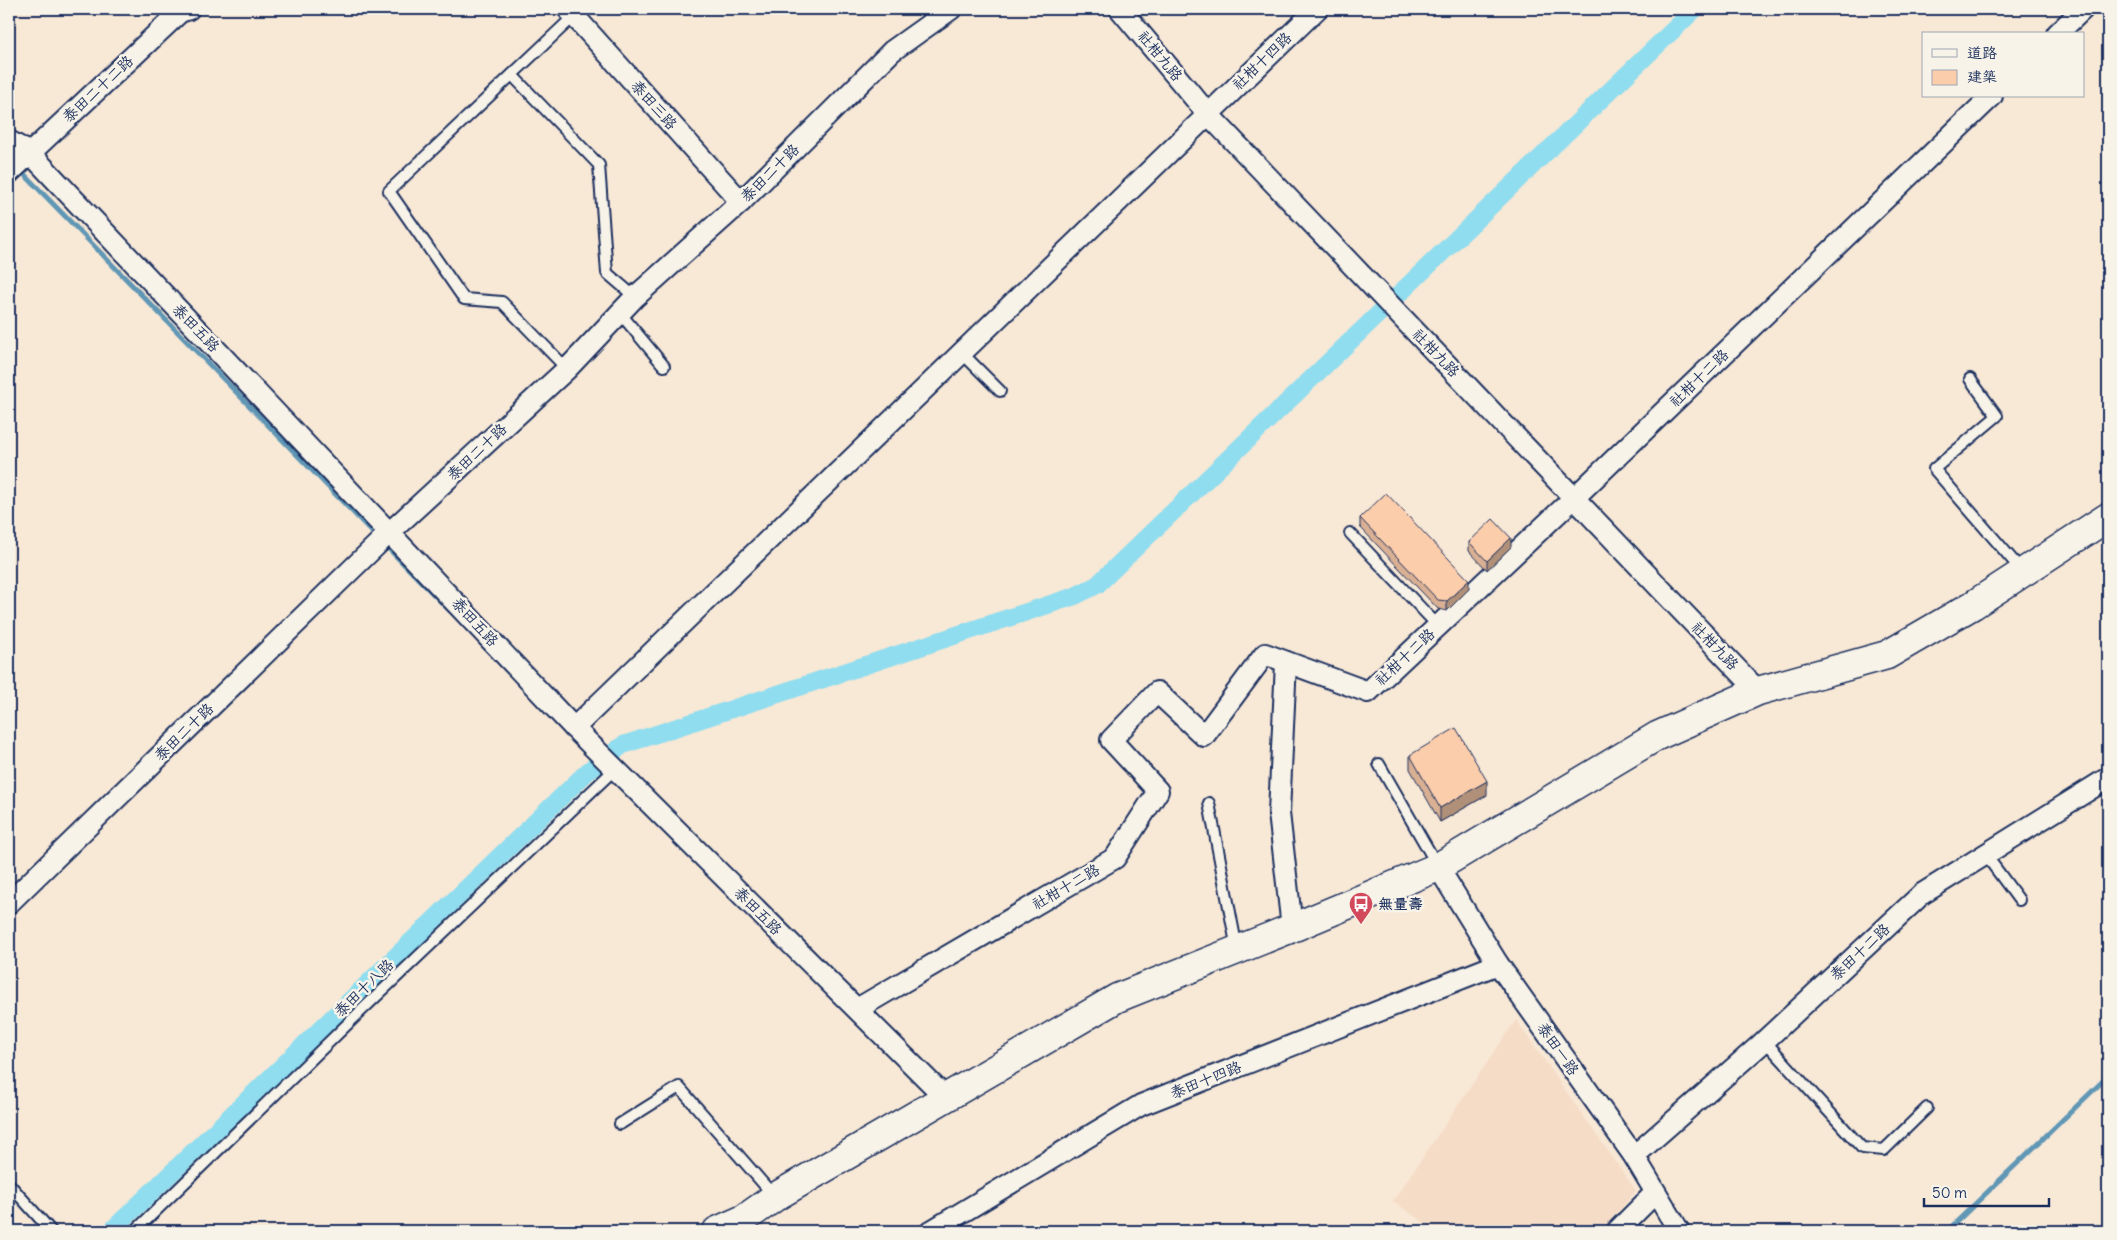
<svg xmlns="http://www.w3.org/2000/svg" width="2117" height="1240" viewBox="0 0 2117 1240" font-family="Delius,'LXGW WenKai TC',sans-serif">
  <style>
    .built { fill: #f5dcc7 }
    .lines { fill: none; stroke-linecap: round; stroke-linejoin: round }
    .stream { stroke: #6197b5; stroke-width: 5 }
    .canal { stroke: #90ddef; stroke-width: 18 }
    .lane-casing { stroke: #1b2f5e; stroke-width: 14 }
    .street-casing { stroke: #1b2f5e; stroke-width: 24 }
    .secondary-casing { stroke: #1b2f5e; stroke-width: 31 }
    .lane { stroke: #f7f3e8; stroke-width: 10 }
    .street { stroke: #f7f3e8; stroke-width: 20 }
    .secondary { stroke: #f7f3e8; stroke-width: 28 }
    .wall { fill: #d9b093; stroke: #1b2f5e }
    .shaded-wall { fill: #b09078; stroke: #1b2f5e }
    .building { fill: #fccdab; stroke: #1b2f5e }
    .labels { text-anchor: middle; stroke-width: 5; stroke-linejoin: round; paint-order: stroke }
    .street-label { font-size: 15px; fill: #1b2f5e; stroke: #f7f3e8 }
    .poi-label { font-size: 15px; font-weight: bold; fill: #1b2f5e; stroke: #f7f3e8; text-anchor: start }
  </style>
  <rect width="100%" height="100%" fill="#f8e8d6"/>
  <filter id="ink" filterUnits="userSpaceOnUse"><feTurbulence type="fractalNoise" baseFrequency=".02" numOctaves="2"/><feDisplacementMap in="SourceGraphic" scale="10" xChannelSelector="R" yChannelSelector="G"/><feConvolveMatrix kernelMatrix="1 2 1 2 8 2 1 2 1" color-interpolation-filters="sRGB"/></filter>
  <g filter="url(#ink)">
    <polygon class="built" points="1516,1020 1636,1191 1601,1231 1436,1231 1393,1201"/>
    <g class="lines">
      <g class="stream">
        <polyline points="18,170 24,174 377,537"/>
        <polyline points="383,543 449,610"/>
        <polyline points="1947,1231 2108,1076"/>
      </g>
      <g class="canal">
        <polyline points="616,750 623,745 1075,596 1097,585 1695,9"/>
        <polyline points="111,1231 588,771 599,763"/>
      </g>
      <defs>
        <g id="lane">
          <polyline points="512,75 599,165 607,273 635,297"/>
          <polyline points="620,313 664,366"/>
          <polyline points="961,352 1000,391"/>
          <polyline points="567,369 502,302 464,299 389,191 574,16"/>
          <polyline points="1970,379 1997,416 1934,469 2022,571"/>
          <polyline points="1350,533 1438,626"/>
          <polyline points="1379,764 1437,865"/>
          <polyline points="1209,803 1237,949"/>
          <polyline points="1985,854 2019,900"/>
          <polyline points="1765,1041 1862,1148 1884,1150 1927,1108"/>
          <polyline points="620,1124 679,1087 774,1196"/>
          <polyline points="9,1184 51,1231"/>
          <polyline points="135,1231 362,1010 615,769"/>
        </g>
        <g id="street">
          <polyline points="568,9 741,202"/>
          <polyline points="1120,9 1207,113 1758,691"/>
          <polyline points="2057,34 2083,9"/>
          <polyline points="9,141 30,153 574,728 946,1098"/>
          <polyline points="9,173 180,12 189,9"/>
          <polyline points="1286,662 1279,813 1292,928"/>
          <polyline points="574,728 1317,9"/>
          <polyline points="1438,867 1498,964 1634,1156 1679,1231"/>
          <polyline points="9,903 390,532 567,369 635,297 741,202 892,51 951,9"/>
          <polyline points="857,1009 1115,858 1158,791 1111,740 1157,692 1204,736 1265,654 1368,692 1574,498 1992,96"/>
          <polyline points="1634,1156 1759,1046 1922,894 2108,778"/>
          <polyline points="931,1231 1141,1105 1498,964"/>
          <polyline points="1617,1231 1655,1193"/>
        </g>
        <polyline id="secondary" points="717,1231 744,1219 775,1197 1117,998 1292,928 1438,867 1657,736 1758,691 1887,655 1973,605 2108,517"/>
      </defs>
      <use href="#lane" class="lane-casing"/>
      <use href="#street" class="street-casing"/>
      <use href="#secondary" class="secondary-casing"/>
      <use href="#lane" class="lane"/>
      <use href="#street" class="street"/>
      <use href="#secondary" class="secondary"/>
    </g>
    <g class="wall">
      <polygon points="1360,518 1469,589 1447,611 1438,609 1360,527"/>
      <polygon points="1469,542 1511,547 1487,570 1469,551"/>
      <polygon points="1410,755 1487,795 1440,822 1410,769"/>
    </g>
    <g class="shaded-wall">
      <polygon points="1511,538 1511,547 1487,570 1487,561"/>
      <polygon points="1469,580 1469,589 1447,611 1447,601"/>
      <polygon points="1487,781 1487,795 1440,822 1440,808"/>
    </g>
    <g class="building">
      <polygon points="1386,493 1469,580 1447,601 1438,600 1360,518"/>
      <polygon points="1493,519 1511,538 1487,561 1469,542"/>
      <polygon points="1456,728 1487,781 1440,808 1410,755"/>
    </g>
  </g>
  <defs>
    <symbol id="bus-pin" viewBox="-11 -11 22 30"><path d="M0 17L-7.5 6A9.5 9.5 0 1 1 7.5 6Z" fill="#d1495b" stroke="#f7f3e8"/><path d="M-5-6H5V4H4V6H2V4H-2V6H-4V4H-5ZM-3.5-4V0h7V-4ZM-3.5 1.2v1.5H-2V1.2ZM2 1.2v1.5H3.5V1.2Z" fill="#fff"/></symbol>
  </defs>
  <g fill-rule="evenodd">
    <use href="#bus-pin" x="1347" y="890" width="28" height="38"/>
  </g>
  <g class="labels">
    <g class="street-label">
      <text transform="translate(1160 56) rotate(50)" y="5">社柑九路</text>
      <text transform="translate(1262 61) rotate(-44)" y="5">社柑十四路</text>
      <text transform="translate(98 89) rotate(-43)" y="5">泰田二十二路</text>
      <text transform="translate(654 105) rotate(48)" y="5">泰田三路</text>
      <text transform="translate(770 173) rotate(-45)" y="5">泰田二十路</text>
      <text transform="translate(196 328) rotate(46)" y="5">泰田五路</text>
      <text transform="translate(1436 353) rotate(46)" y="5">社柑九路</text>
      <text transform="translate(1699 378) rotate(-44)" y="5">社柑十二路</text>
      <text transform="translate(477 452) rotate(-43)" y="5">泰田二十路</text>
      <text transform="translate(475 622) rotate(47)" y="5">泰田五路</text>
      <text transform="translate(1715 646) rotate(46)" y="5">社柑九路</text>
      <text transform="translate(1405 657) rotate(-43)" y="5">社柑十二路</text>
      <text transform="translate(184 732) rotate(-44)" y="5">泰田二十路</text>
      <text transform="translate(1066 887) rotate(-30)" y="5">社柑十二路</text>
      <text transform="translate(758 911) rotate(45)" y="5">泰田五路</text>
      <text transform="translate(1860 952) rotate(-43)" y="5">泰田十二路</text>
      <text transform="translate(364 988) rotate(-44)" y="5">泰田十八路</text>
      <text transform="translate(1558 1049) rotate(55)" y="5">泰田一路</text>
      <text transform="translate(1206 1080) rotate(-22)" y="5">泰田十四路</text>
    </g>
    <g class="poi-label">
      <text x="1378" y="909">無量壽</text>
    </g>
  </g>
  <rect width="2117" height="1240" fill="none" stroke="#f7f3e8" stroke-width="30"/>
  <rect x="15" y="15" width="2087" height="1210" fill="none" stroke="#1b2f5e" stroke-width="2" filter="url(#ink)"/>
  <rect x="1922" y="32" width="162" height="65" fill="#f7f3e8" stroke="#9fa5b1"/>
  <rect x="1932" y="49" width="25" height="8" fill="#f7f3e8" stroke="#9fa5b1"/>
  <text x="1967" y="58" font-size="15" fill="#1b2f5e">道路</text>
  <rect x="1932" y="70" width="25" height="15" fill="#fccdab" stroke="#9fa5b1"/>
  <text x="1967" y="82" font-size="15" fill="#1b2f5e">建築</text>
  <path d="M1924 1198v8h125v-8" fill="none" stroke="#1b2f5e" stroke-width="2.5"/>
  <text x="1932" y="1198" font-size="15" fill="#1b2f5e" stroke="#f7f3e8" stroke-width="4" paint-order="stroke">50 m</text>
</svg>
